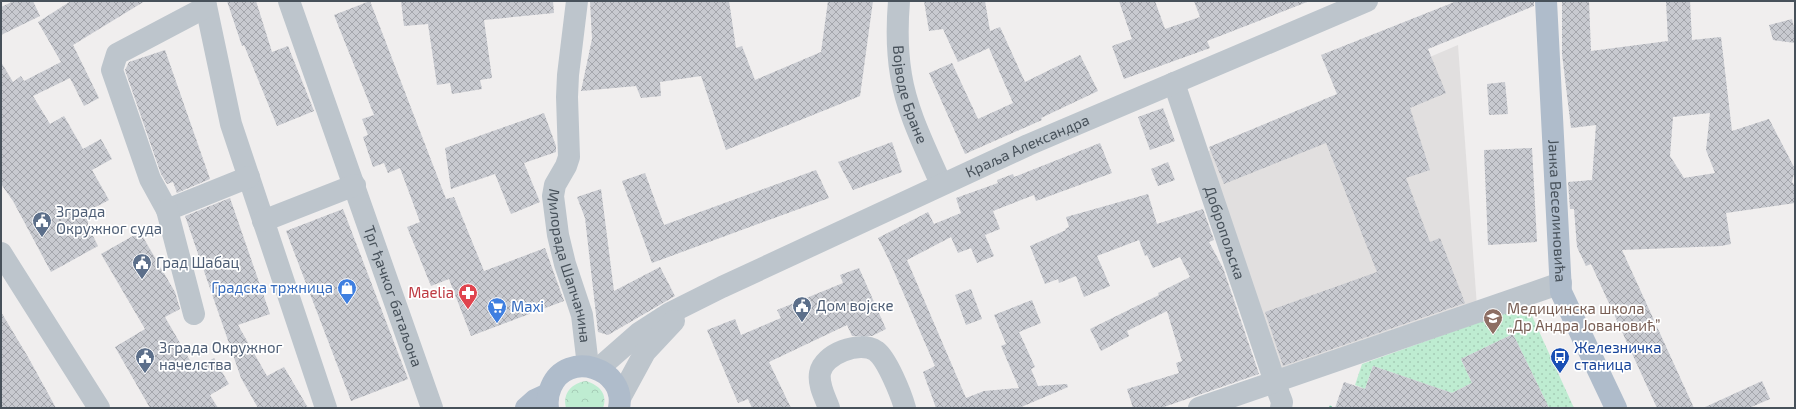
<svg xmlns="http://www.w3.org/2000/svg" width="1796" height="409" viewBox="0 0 1796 409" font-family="'Exo 2',sans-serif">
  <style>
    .education { fill: #e1dfdf }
    .grass { fill: url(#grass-dots) }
    .park { fill: url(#park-crowns) }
    .building { fill: url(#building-cross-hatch); fill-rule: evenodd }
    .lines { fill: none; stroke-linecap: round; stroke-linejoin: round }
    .path { stroke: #78c8a2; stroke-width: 2.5; stroke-dasharray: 3 2; stroke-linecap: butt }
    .minor { stroke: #bdc5cc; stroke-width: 22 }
    .major { stroke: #afbccb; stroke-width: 22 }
    .labels { text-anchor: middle; stroke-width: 3.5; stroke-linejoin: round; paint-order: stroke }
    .street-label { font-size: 15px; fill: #47515a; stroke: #fff }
    .service-label { font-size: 15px; fill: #4e5e75; stroke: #fff; text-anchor: start }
    .shop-label { font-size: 15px; fill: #366cbe; stroke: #fff; text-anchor: end }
    .health-label { font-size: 15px; fill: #be3a42; stroke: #fff; text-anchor: end }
    .education-label { font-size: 15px; fill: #785e54; stroke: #fff; text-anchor: start }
    .transit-label { font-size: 15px; fill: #164399; stroke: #fff; text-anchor: start }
  </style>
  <defs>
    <pattern id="grass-dots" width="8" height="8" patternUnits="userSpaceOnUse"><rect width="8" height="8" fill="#beecd1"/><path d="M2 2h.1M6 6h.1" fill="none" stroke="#a5ccb6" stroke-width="1.8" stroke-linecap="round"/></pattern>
    <pattern id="park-crowns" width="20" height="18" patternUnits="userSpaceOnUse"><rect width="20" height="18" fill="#beecd1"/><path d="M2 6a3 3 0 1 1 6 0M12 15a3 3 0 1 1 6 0" fill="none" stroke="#a5ccb6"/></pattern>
    <pattern id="building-cross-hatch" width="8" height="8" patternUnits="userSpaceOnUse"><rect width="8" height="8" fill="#c8cad0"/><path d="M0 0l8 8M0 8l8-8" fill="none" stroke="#a4a6ac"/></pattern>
  </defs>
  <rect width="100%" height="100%" fill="#f0eeee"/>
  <polygon class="education" points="1458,45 1477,307 1280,384 1204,153"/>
  <polygon class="grass" points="1527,305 1574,408 1549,408 1513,334 1461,359 1472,383 1452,393 1373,366 1365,389 1355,385 1362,364"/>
  <path class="park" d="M586 381C599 385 608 394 603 408H566C562 393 572 383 586 381Z"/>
  <g class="building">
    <polygon points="14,1 33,1 40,16 1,35 1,7"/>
    <polygon points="71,1 145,1 73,45 99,98 84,106 70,78 33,96 50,124 64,116 83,149 101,139 112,159 92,170 109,200 88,211 88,226 98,246 51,272 13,201 1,184 1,62 13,82 21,76 24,81 61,62 38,22"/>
    <polygon points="227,1 256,1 272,52 288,46 314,111 277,126 244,45 242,46"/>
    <polygon points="370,1 446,199 454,197 484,271 545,248 564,301 471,336 449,279 431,286 407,227 420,222 400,168 388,173 384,163 373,167 363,137 368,135 362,119 374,115 334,15"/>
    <polygon points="401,1 553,1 554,13 484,20 492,78 480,80 482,89 452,94 450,83 437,85 428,24 404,26"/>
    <polygon points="590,1 729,1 736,48 742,46 755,80 821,52 828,1 873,1 860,96 726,150 701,76 660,82 661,96 641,98 636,86 581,91 592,39"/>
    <polygon points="924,1 985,1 990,31 1000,27 1025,82 1080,55 1098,91 1041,118 1042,120 965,154 929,73 952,63 978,119 1013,103 989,48 958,62 943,29 929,31"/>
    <polygon points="1119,1 1155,1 1165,29 1200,17 1194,1 1307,2 1207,41 1210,48 1124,79 1112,46 1132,39"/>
    <polygon points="1457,1 1534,1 1534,6 1428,49 1446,93 1410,108 1430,170 1406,178 1430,242 1440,238 1465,303 1283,366 1265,312 1377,272 1326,143 1224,184 1209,147 1337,94 1321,55"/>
    <path d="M1562 1H1589L1591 51 1668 41 1666 1H1690L1692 40 1721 37 1732 131 1769 119 1795 169 1792 182 1795 186V203L1726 213 1731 244 1721 246 1622 250 1694 408H1657L1591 264 1586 266 1577 247 1574 209H1570L1568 182 1592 180 1596 125 1571 128 1562 54ZM1710 113 1706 150 1715 173 1684 178 1670 156 1673 117Z"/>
    <polygon points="1792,19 1795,32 1795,43 1773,40 1769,25"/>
    <polygon points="165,50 210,179 177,193 173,182 167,184 161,174 125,70 129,62"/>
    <polygon points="1505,82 1508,114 1489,115 1487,84"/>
    <polygon points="1163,108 1175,141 1150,150 1138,117"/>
    <polygon points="544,113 556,146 556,152 524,163 540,202 511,214 495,174 451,189 445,148"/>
    <polygon points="892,142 902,172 853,190 838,162"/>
    <polygon points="1100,143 1112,173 1036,201 1034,195 993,211 1000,229 985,235 994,256 977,263 971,248 958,253 951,237 907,260 966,398 984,391 1019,388 1001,346 1006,344 994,315 1032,300 1041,323 1019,332 1035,367 1031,369 1038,386 1067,384 1068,387 1019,408 936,408 923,372 935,366 889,260 878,238 928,212 934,224 961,213 956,198 998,183 997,180 1013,174 1014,177"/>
    <polygon points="1532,148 1537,242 1488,245 1484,150"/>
    <polygon points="1168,162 1175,180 1158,186 1151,169"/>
    <polygon points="816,170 829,198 652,263 622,181 645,173 664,225"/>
    <polygon points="601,189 614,291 660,267 675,296 608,335 598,332 585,218 577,197"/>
    <polygon points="1148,194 1157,224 1203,209 1214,240 1209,242 1223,268 1259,374 1161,408 1133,408 1127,389 1179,373 1176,363 1182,361 1167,311 1127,331 1129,336 1101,351 1090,329 1159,295 1158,293 1190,277 1180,257 1153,268 1147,255 1145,256 1139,240 1097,256 1110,286 1084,297 1076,276 1059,283 1058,279 1045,284 1030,246 1066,230 1065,229 1069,227 1066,217"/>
    <polygon points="230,198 270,314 238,325 267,376 284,367 308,408 258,408 241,378 185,216"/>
    <polygon points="343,209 408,379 351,401 286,231"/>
    <polygon points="140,232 175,292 180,309 165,317 195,369 214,358 229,384 210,395 218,408 150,408 115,347 145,329 101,254"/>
    <polygon points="859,268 886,329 872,336 852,336 847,325 769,362 791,408 752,408 748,399 738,403 707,330 735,319 741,335 781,318 777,310 843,283 840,275"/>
    <polygon points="971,289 982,319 966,325 955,295"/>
    <polygon points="1,312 28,357 56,408 1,408"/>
    <polygon points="1513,334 1549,408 1335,408 1344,382 1365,389 1373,366 1452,393 1472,383 1461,359"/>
    <polygon points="1762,381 1770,399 1749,408 1703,408"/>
  </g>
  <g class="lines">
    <polyline class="path" points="1330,408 1331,406"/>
    <g class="minor">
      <polyline points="205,1 231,124 326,408"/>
      <path id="s1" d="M289 1 432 408"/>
      <path id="s2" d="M577 1 568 75 567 97 569 157 566 166 555 185 553 196 558 235 565 264 582 315 588 366"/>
      <path id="s3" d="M899 1C897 25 897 51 901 75 907 113 926 149 941 184"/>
      <polyline points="206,7 117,54 112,70 150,179 167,210 249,177"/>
      <path id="s4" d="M1174 83 1279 394 1282 402 1281 408"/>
      <polyline points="167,210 194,314"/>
      <polyline points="263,221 355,185"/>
      <polyline points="1,253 99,408"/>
      <path id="s5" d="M598 369 639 333 670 313 722 287 1028 145 1367 1"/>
      <polyline points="620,398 645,352 674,321"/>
      <path d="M829 408C825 397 818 385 820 373 823 354 860 340 876 351 887 359 901 394 905 408"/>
      <polyline points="1199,408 1561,283"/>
    </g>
    <g class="major">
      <path id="s6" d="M1546 1 1561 292 1616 408"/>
      <polyline points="526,408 535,400 548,394"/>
      <path d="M548 408C547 401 548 394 551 387 567 349 627 368 619 408"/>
    </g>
  </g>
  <defs>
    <symbol id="civic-pin" viewBox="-11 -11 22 30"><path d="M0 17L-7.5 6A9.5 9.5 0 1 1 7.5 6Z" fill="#5c6f8a" stroke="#fff"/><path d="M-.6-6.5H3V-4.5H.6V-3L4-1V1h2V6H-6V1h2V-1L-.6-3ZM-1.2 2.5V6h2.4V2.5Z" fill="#fff"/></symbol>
    <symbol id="shop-pin" viewBox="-11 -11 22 30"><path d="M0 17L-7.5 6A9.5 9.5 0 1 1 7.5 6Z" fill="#3f7fe0" stroke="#fff"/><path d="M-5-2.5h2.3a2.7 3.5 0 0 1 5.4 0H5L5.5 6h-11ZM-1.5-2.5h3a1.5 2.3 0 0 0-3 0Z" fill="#fff"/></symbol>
    <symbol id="pharmacy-pin" viewBox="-11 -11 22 30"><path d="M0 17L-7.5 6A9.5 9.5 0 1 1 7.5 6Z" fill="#e0444e" stroke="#fff"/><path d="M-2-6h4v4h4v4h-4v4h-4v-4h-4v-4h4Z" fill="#fff"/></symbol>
    <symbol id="supermarket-pin" viewBox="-11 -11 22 30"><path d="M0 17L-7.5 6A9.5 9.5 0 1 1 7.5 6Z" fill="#3f7fe0" stroke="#fff"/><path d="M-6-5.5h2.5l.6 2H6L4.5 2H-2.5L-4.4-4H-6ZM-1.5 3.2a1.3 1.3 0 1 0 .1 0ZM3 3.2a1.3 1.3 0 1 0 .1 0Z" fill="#fff"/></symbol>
    <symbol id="school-pin" viewBox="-11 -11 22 30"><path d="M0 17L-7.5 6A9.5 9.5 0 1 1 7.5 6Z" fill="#8d6e63" stroke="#fff"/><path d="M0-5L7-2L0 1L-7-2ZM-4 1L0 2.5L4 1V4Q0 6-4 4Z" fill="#fff"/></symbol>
    <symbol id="bus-pin" viewBox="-11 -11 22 30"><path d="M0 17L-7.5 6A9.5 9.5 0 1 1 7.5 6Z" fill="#1a4fb4" stroke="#fff"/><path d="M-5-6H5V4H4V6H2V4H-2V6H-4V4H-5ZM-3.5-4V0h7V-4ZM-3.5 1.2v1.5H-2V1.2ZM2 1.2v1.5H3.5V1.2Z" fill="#fff"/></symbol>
  </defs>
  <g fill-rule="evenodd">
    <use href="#civic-pin" x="31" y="210" width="22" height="30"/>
    <use href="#civic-pin" x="131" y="252" width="22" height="30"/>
    <use href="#shop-pin" x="336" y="277" width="22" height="30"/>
    <use href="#pharmacy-pin" x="457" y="282" width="22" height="30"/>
    <use href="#civic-pin" x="791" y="295" width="22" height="30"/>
    <use href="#supermarket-pin" x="486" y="296" width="22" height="30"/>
    <use href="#school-pin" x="1482" y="307" width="22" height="30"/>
    <use href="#civic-pin" x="134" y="346" width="22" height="30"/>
    <use href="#bus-pin" x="1549" y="346" width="22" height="30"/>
  </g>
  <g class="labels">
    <g class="street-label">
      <text dy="5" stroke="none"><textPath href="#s3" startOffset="95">Војводе Бране</textPath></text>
      <text dy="5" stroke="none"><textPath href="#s5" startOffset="486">Краља Александра</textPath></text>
      <text dy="5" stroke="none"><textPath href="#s6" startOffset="210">Јанка Веселиновића</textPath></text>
      <text dy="5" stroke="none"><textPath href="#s4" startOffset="158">Добропољска</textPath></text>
      <text dy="5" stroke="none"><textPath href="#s2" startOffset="271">Милорада Шапчанина</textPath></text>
      <text dy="5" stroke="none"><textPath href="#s1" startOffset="313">Трг ђачког батаљона</textPath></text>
    </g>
    <g class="service-label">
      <text x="56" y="217">Зграда<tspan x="56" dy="17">Окружног суда</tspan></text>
      <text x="156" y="268">Град Шабац</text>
      <text x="816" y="311">Дом војске</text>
      <text x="159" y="353">Зграда Окружног<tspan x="159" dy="17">начелства</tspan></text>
    </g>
    <g class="shop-label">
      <text x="333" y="293">Градска тржница</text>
      <text x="511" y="312" text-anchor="start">Maxi</text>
    </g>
    <g class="health-label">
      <text x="454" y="298">Maelia</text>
    </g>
    <g class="education-label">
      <text x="1507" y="314">Медицинска школа<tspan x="1507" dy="17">„Др Андра Јовановић”</tspan></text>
    </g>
    <g class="transit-label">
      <text x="1574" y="353">Железничка<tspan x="1574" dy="17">станица</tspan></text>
    </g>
  </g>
  <rect width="1796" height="409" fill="none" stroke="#47515a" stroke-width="4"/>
</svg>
